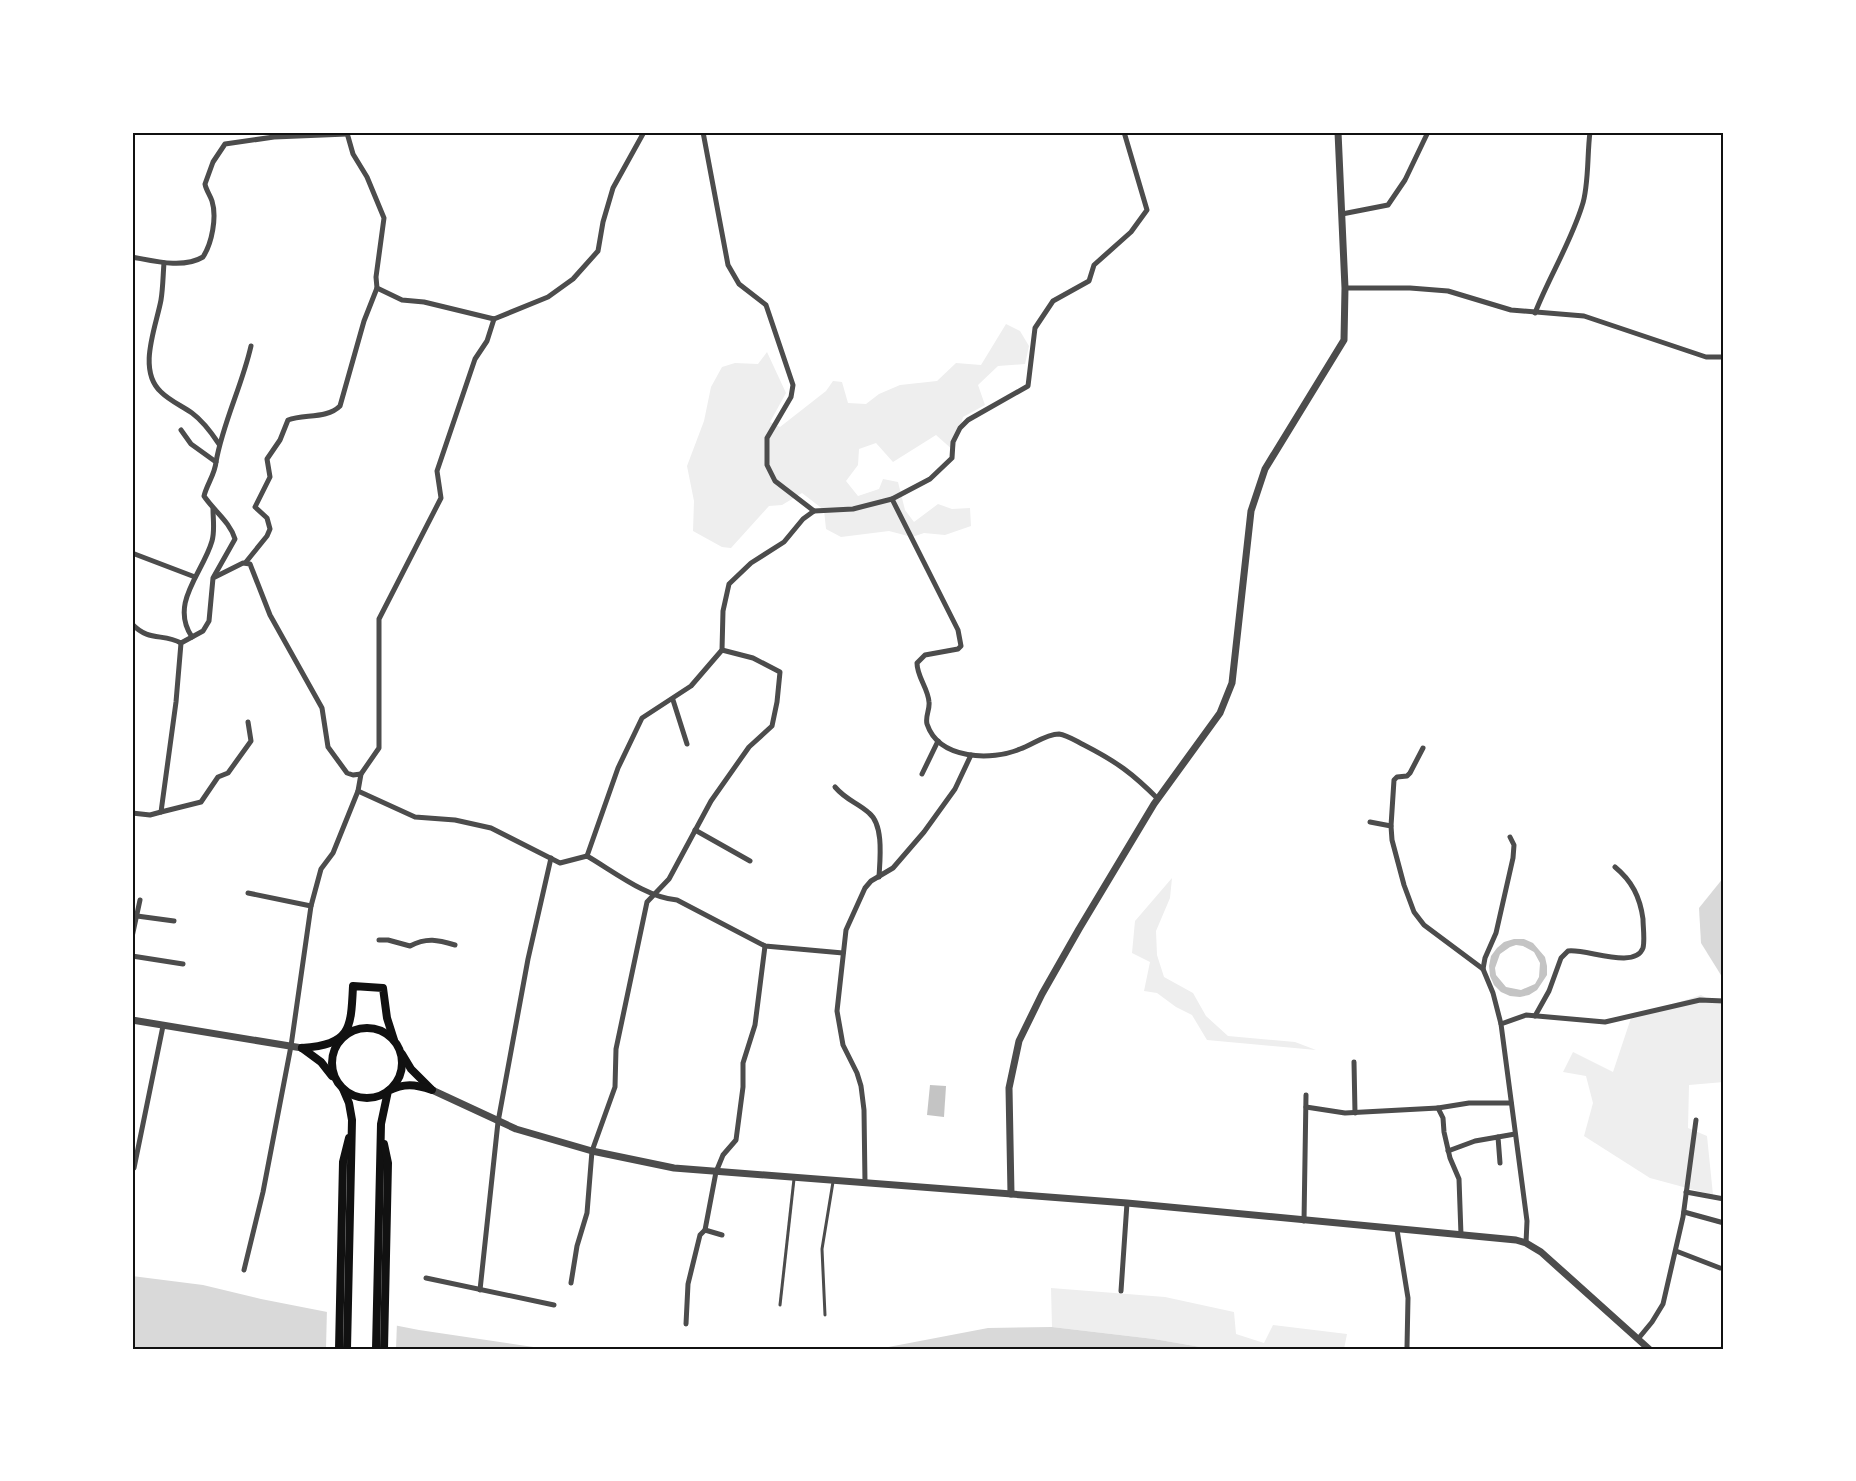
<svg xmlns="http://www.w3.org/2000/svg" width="1856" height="1481" viewBox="0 0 1856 1481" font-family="Overpass,sans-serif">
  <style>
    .green { fill: #eee }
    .water { fill: #d9d9d9 }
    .pier { fill: #fff }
    .building { fill: #c4c4c4; fill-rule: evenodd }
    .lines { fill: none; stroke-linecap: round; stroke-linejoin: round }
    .service { stroke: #4c4c4c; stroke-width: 3 }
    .minor { stroke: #4c4c4c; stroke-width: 5 }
    .tertiary { stroke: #4c4c4c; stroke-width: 7 }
    .secondary { stroke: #111; stroke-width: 8 }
    .neatline { fill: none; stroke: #111; stroke-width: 2 }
  </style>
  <rect width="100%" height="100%" fill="#fff"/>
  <g class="green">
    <polygon points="1006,324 1020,331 1029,346 1025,364 998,366 978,385 985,405 963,417 954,451 936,435 893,462 876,443 859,449 858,465 846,481 858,496 879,489 883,479 898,482 905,510 914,522 938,504 952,509 970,508 971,526 945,535 924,533 912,537 889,531 841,537 826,529 824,510 802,493 782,505 769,506 731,548 722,547 693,531 694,501 687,466 704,421 711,387 722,367 735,363 758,364 767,352 786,393 770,422 780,427 826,391 833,381 842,382 848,403 866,404 879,394 900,385 937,381 956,363 981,365"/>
    <polygon points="1172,878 1170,898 1156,931 1157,955 1164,977 1193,993 1206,1016 1228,1036 1295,1042 1316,1050 1207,1040 1192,1015 1176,1007 1157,993 1144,991 1150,962 1132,953 1135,921"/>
    <polygon points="1701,995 1708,999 1724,999 1724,1082 1689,1085 1688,1128 1707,1136 1713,1195 1650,1178 1584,1136 1593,1103 1586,1076 1563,1072 1573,1052 1613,1072 1631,1018"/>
    <polygon points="1051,1288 1165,1297 1234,1312 1236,1334 1264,1343 1273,1325 1347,1334 1344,1349 1212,1349 1154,1339 1052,1327"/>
  </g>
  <g class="water">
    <polygon points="1724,877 1724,980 1701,943 1699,908"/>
    <polygon points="132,1276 203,1285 261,1299 419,1330 547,1349 132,1349"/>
    <polygon points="1052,1327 1154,1339 1212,1349 878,1349 988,1328"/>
  </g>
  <polygon class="pier" points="327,1308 397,1322 396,1349 326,1349"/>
  <g class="building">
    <path d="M1514 939H1524L1533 943 1545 957 1547 966V975L1537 990 1529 995 1520 997 1510 996 1501 992 1494 985 1490 976 1489 966 1491 956 1497 948 1504 942ZM1516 945 1523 946 1534 952 1540 963 1539 977 1535 984 1521 990 1506 987 1496 975 1495 968 1500 954 1510 947Z"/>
    <polygon points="930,1085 946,1086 944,1117 927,1115"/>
  </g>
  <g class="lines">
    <g class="service">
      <polyline points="780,1305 794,1179"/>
      <polyline points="825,1315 822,1249 833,1182"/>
    </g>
    <g class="minor">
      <polyline points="703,132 728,265 739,284 766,305 793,385 791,397 767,438 767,465 775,481 814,511"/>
      <polyline points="347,133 353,154 367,177 384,218 376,277 377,288 402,300 424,302 494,319"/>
      <polyline points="1342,214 1388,205 1405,180 1428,132"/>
      <path d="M132 257C154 261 183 269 203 257 212 243 217 217 212 201 210 195 206 190 205 184L213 162 225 144 274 137 347 134"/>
      <path d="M164 263C163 275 163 288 161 300 156 327 137 370 161 392 170 401 182 406 192 413 203 421 211 432 219 444"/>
      <polyline points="1345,288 1410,288 1448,291 1511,310 1584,316 1706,357 1724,357"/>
      <path d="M1535 313C1549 277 1570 244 1582 206 1589 187 1587 154 1590 132"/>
      <polyline points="494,319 548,297 573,279 598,251 603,222 613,188 644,132"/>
      <path d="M216 462C223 422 242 386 251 346"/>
      <path d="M892 499 958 630 961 646 958 649 925 655 917 663C917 677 928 688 929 702 930 710 925 716 927 724 939 760 992 761 1020 749 1032 745 1046 734 1059 734 1067 735 1076 741 1084 745 1117 762 1132 773 1158 799"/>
      <polyline points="132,553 195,577"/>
      <path d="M246 562 267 536 270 529 267 518 255 507 270 477 267 459 280 440 288 420C304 414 327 419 340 406L364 321 377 288"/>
      <polyline points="215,577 243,563 250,564 270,615 322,708 328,747 347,773 353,775 361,774"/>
      <path d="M132 624C149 642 163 633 181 643"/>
      <path d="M192 637C169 603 203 573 212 541 215 531 213 519 213 509"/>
      <polyline points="673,700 687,744"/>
      <polyline points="922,774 938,741"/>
      <path d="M835 787C847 801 857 802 869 813 884 825 880 859 879 877"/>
      <path d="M358 791 415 817 455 820 491 828 560 863 587 856C613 871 647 898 677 900L765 946 843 953"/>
      <polyline points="161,812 201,802 218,777 228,773 251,741 248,722"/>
      <path d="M132 813 150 815 161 812 176 702 181 643 203 631 209 621 213 578 235 539C230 522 214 511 204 496 207 484 215 474 216 462L191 444 181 430"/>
      <polyline points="1370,822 1391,826 1392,840 1404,885 1414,912 1424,925 1483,969 1493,993 1501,1024"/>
      <polyline points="1391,826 1394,780 1397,777 1407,776 1410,773 1423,748"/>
      <polyline points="695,830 750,861"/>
      <polyline points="587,856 618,768 642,718 691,686 722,650 723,611 729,584 751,563 784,542 803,519 814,511 853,509 892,499 930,479 952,458 953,442 960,428 968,420 1028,386 1035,328 1053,301 1089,281 1094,265 1131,232 1147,210 1124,132"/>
      <polyline points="248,893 311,906"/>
      <polyline points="137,916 174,921"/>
      <polyline points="132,937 140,900"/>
      <path d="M379 940H388L410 946C427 937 438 940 455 945"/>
      <polyline points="132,956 183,964"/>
      <polyline points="1483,969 1485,958 1496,933 1513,858 1514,845 1510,837"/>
      <path d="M1535 1016 1549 991 1561 958 1568 951C1585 948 1635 970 1643 948 1645 940 1643 927 1643 919 1640 897 1632 881 1615 867"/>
      <polyline points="1354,1062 1355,1113"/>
      <polyline points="1306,1107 1345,1113 1438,1108 1443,1118 1444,1132 1450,1158 1459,1179 1461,1235"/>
      <polyline points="1438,1108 1469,1103 1511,1103"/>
      <polyline points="1448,1151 1475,1141 1498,1137"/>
      <polyline points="1500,1163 1498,1137 1515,1134"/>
      <polyline points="134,1168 163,1026"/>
      <polyline points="865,1183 864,1110 861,1086 857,1073 843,1045 837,1011 846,930 865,888 871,881 893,868 924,832 955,789 971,755"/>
      <polyline points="1686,1192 1724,1199"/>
      <polyline points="1684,1212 1724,1223"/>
      <polyline points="1304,1221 1306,1095"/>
      <polyline points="705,1230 716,1172 723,1155 736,1140 743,1087 743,1063 755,1025 765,946"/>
      <polyline points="1397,1230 1408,1298 1407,1347"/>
      <polyline points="1526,1243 1527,1221 1501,1024 1526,1015 1605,1022 1700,1000 1724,1001"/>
      <polyline points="1676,1251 1720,1268"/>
      <polyline points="244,1270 263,1192 291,1046 311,906 321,869 333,853 358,791 361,774 379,748 379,619 441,498 437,471 475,359 487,341 494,319"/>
      <polyline points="426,1278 554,1305"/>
      <polyline points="571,1283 577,1246 587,1213 592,1151 615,1087 616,1049 647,902 669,879 711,801 749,747 772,726 777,702 780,672 753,658 722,650"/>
      <polyline points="480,1290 498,1122 528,959 551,858"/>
      <polyline points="1121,1291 1127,1203"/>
      <polyline points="686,1324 688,1284 700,1235 705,1230 722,1235"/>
      <polyline points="1638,1339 1652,1322 1663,1304 1683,1217 1696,1120"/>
      <polyline points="1722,1349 1724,1348"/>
    </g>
    <g class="tertiary">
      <polyline points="132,1020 302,1048"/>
      <polyline points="432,1090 516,1129 592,1151 674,1168 1127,1203 1516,1240 1526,1243 1541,1252 1649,1349"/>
      <polyline points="1011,1194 1009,1088 1019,1041 1042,994 1079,929 1154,804 1220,713 1232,683 1251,511 1265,469 1344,340 1345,288 1338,132"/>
    </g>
    <g class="secondary">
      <circle cx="367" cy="1063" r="35"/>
      <path d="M302 1048C350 1044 351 1031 353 986L383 988 387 1018 394 1040"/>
      <polyline points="302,1048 321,1062 332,1076"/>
      <polyline points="402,1054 411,1069 431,1089"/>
      <polyline points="343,1089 349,1103 352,1120 347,1349"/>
      <polyline points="339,1349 343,1162 349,1138"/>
      <path d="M376 1349 381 1124 388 1091C404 1083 415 1084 432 1090"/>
      <polyline points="384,1349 388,1163 384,1144"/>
    </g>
  </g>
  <rect width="1856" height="1481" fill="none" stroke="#ffffff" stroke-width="267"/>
  <rect x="134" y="134" width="1588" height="1214" class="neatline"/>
</svg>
